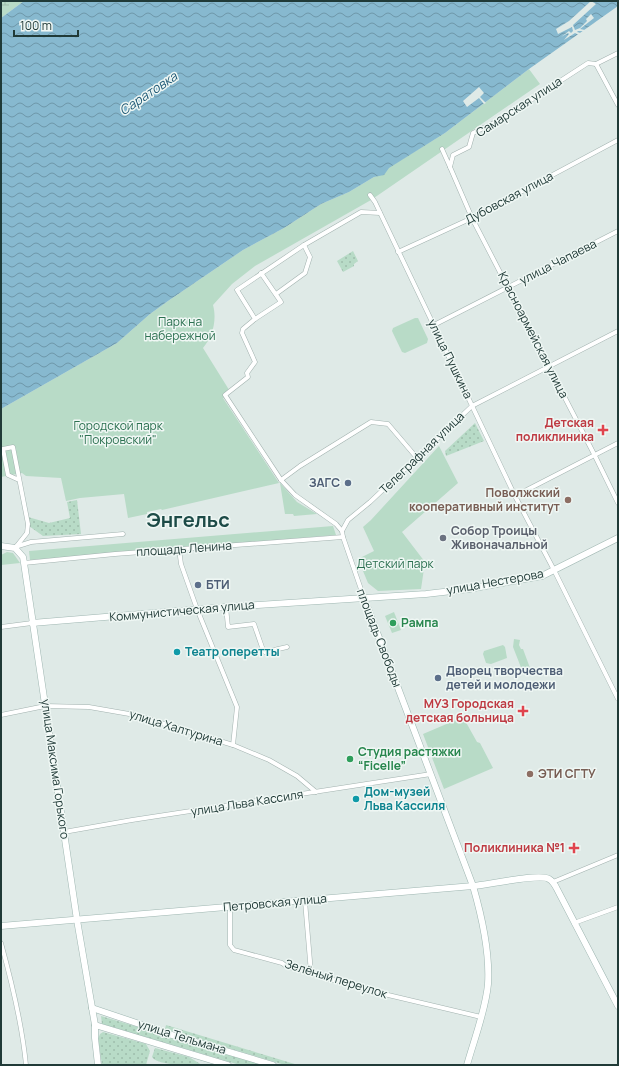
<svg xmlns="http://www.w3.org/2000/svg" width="619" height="1066" viewBox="0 0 619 1066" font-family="Manrope,sans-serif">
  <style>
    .grass { fill: url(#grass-dots) }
    .wetland { fill: url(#wetland-marsh) }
    .park { fill: #b8dbc7 }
    .water { fill: url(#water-waves) }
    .pier { fill: #dfeae7 }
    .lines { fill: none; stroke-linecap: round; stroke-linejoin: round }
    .street-casing { stroke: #a2b2af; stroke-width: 5 }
    .secondary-casing { stroke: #9eb6b1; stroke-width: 7 }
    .street { stroke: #fff; stroke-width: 4 }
    .secondary { stroke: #fff; stroke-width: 6 }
    .health-dot { fill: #e0444e; stroke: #eff7f4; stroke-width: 1.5 }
    .service-dot { fill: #5c6f8a; stroke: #eff7f4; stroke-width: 1.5 }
    .education-dot { fill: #8d6e63; stroke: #eff7f4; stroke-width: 1.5 }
    .worship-dot { fill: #6b7280; stroke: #eff7f4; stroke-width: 1.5 }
    .leisure-dot { fill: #2e9e5b; stroke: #eff7f4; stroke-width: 1.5 }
    .culture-dot { fill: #0f9aa8; stroke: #eff7f4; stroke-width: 1.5 }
    .labels { text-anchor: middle; stroke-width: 3; stroke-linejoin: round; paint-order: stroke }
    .street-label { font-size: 12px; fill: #203a37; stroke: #eff7f4 }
    .park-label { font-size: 12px; fill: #2b7050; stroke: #eff7f4 }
    .health-label { font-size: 12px; font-weight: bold; fill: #be3a42; stroke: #eff7f4; text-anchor: end }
    .service-label { font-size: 12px; font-weight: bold; fill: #4e5e75; stroke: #eff7f4; text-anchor: start }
    .education-label { font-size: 12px; font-weight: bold; fill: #785e54; stroke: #eff7f4; text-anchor: end }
    .worship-label { font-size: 12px; font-weight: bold; fill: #5b616d; stroke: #eff7f4; text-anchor: start }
    .leisure-label { font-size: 12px; font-weight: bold; fill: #27864d; stroke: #eff7f4; text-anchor: start }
    .culture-label { font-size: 12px; font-weight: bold; fill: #0d838f; stroke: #eff7f4; text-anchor: start }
    .water-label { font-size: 13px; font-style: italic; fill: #1c5774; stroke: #eff7f4 }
    .town-label { font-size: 20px; font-weight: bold; fill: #1d4b47; stroke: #eff7f4 }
  </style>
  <defs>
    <pattern id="grass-dots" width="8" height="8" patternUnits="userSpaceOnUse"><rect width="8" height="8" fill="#b8dbc7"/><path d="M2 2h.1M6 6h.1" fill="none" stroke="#9ebdac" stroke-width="1.8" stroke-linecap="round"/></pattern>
    <pattern id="wetland-marsh" width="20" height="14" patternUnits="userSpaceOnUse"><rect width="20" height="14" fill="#b8dbc7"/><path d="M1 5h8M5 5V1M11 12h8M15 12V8" fill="none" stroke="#9ebdac"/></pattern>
    <pattern id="water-waves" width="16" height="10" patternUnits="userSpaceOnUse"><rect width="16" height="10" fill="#87b9cf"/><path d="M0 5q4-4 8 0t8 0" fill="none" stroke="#6e97a9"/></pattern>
  </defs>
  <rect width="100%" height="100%" fill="#dfeae7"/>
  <g class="grass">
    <polygon points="353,251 358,261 354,264 354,266 343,272 337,261"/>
    <polygon points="475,423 484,441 446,456 445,451"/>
    <polygon points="77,500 81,534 43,536 29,526 28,517 49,523 70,518 67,502"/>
    <polygon points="101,1016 265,1065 240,1065 102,1024"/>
    <polygon points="166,1025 298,1065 285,1065 165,1029"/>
    <polygon points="103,1032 146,1044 150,1051 146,1065 102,1065 98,1039 100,1034"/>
    <path d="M155 1048 189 1057 202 1065C190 1065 158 1066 152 1057Z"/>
  </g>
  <polygon class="wetland" points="1,1 24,1 1,18"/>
  <g class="park">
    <path d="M529 69 540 84 371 200 255 266 232 284 213 305C217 320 213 336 203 348L231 393 223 398 279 483 162 510 161 509 147 512V514L128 518 124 494 80 498 66 501 61 478 26 476 22 473 1 477V409L117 343 150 314 168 301 243 250 284 228 321 204 349 192 374 177 380 175 388 168 445 133Z"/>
    <polygon points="415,318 418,318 428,339 427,343 405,353 402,352 392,331 393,328"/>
    <polygon points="439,446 458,483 402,532 425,562 421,589 378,591 368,583 358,559 374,551 363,527 371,520"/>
    <polygon points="280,483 297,502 317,514 294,516 293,514 285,514"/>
    <polygon points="333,526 336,535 30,560 29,551"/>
    <polygon points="7,552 13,553 20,563 1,565 1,555"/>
    <polygon points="394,612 401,630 392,633 385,616"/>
    <polygon points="514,639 520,640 519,645 521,649 523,649 530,668 522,670 513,647"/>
    <polygon points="503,645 505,647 507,658 491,664 486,663 483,654 484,651"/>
    <polygon points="463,717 477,742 480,743 493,768 444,789 423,734"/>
  </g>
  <polygon class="water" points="24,1 618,1 618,6 529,69 445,133 389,168 384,175 374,177 349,192 321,204 284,228 243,250 168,301 150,314 117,343 1,409 1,18"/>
  <g class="pier">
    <polygon points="591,1 596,4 573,25 575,30 580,28 587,21 586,19 591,14 594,18 580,29 585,30 584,31 578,31 577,32 581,33 579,35 575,33 564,40 569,34 568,33 561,37 569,31 571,33 573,31 572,27 558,34 556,29 569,21"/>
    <polygon points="479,87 484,93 480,97 486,103 484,104 479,98 467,107 463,101"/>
  </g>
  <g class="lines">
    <defs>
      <g id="street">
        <polyline points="596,64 618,105"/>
        <polyline points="442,149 450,167 453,155 469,147 473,133 500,120 588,63 596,64 618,53"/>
        <polyline points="450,167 472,218 595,456 618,503"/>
        <polyline points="370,195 375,202 515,496 554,570 618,699"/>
        <polyline points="398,252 472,218 618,140"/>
        <polyline points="276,294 305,273 310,257 304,245"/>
        <polyline points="255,319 281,302 261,273"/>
        <polyline points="434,325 618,231"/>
        <polyline points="281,480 300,466 371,422 388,424 417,458"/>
        <polyline points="515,496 618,443"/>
        <polyline points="342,531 348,520 370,502 472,406 618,331"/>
        <polyline points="15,547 31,542 123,534"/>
        <polyline points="15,548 27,533 28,524 13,447 3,449 8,475 19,480"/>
        <polyline points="179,549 181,564 197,609 237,707 233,745"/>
        <polyline points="24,563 115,554 343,537"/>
        <polyline points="364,598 343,537 342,531 336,524 295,495 281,480 225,395 248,377 247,373 255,362 242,333 243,329 255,319 237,290 304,245 361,212 380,213"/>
        <polyline points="226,607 228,627 254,624 263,650 265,652 287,647"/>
        <polyline points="1,627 32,623"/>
        <polyline points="1,715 45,706 89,707 135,715 233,745 269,760 297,776 316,792"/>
        <polyline points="64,832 132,820 431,774"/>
        <polyline points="553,882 618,855"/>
        <polyline points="305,901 311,973"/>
        <polyline points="230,907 230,945 234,950 282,963 286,966 367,990 481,1017"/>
        <polyline points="574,923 618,907"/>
        <path d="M1 943C12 983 22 1023 26 1065"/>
      </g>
      <g id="secondary">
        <polyline points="1,546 15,548 23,557 24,563 77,920 95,1025 95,1038 98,1065"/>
        <path d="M364 598 473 886C482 917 490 952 488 984 486 1009 474 1040 467 1065"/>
        <polyline points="32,623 226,607 426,594 469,589 542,576 618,538"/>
        <path d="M1 926 473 886C487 885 540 873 549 879 553 881 555 885 557 889L618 1006"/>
        <polyline points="92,1008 169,1034 273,1065"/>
        <polyline points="95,1025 228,1065"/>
      </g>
    </defs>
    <use href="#street" class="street-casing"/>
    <use href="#secondary" class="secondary-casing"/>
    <use href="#street" class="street"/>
    <use href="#secondary" class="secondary"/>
  </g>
  <g class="health-dot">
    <path d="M601 424h4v4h4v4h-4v4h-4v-4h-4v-4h4z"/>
    <path d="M521 705h4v4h4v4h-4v4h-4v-4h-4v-4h4z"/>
    <path d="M572 842h4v4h4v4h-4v4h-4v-4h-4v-4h4z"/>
  </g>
  <g class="service-dot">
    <circle cx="348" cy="483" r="4"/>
    <circle cx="198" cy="585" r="4"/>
    <circle cx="438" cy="678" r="4"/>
  </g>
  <g class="education-dot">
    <circle cx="568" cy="500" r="4"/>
    <circle cx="530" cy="774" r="4"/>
  </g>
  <circle class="worship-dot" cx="443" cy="538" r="4"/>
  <g class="leisure-dot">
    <circle cx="393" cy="623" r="4"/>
    <circle cx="350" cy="759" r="4"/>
  </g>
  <g class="culture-dot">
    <circle cx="177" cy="652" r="4"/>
    <circle cx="356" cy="799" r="4"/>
  </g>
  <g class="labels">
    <g class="street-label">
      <text transform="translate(519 107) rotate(-33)" y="4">Самарская улица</text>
      <text transform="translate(509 198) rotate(-28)" y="4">Дубовская улица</text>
      <text transform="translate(558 262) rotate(-27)" y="4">улица Чапаева</text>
      <text transform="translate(533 335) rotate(63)" y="4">Красноармейская улица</text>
      <text transform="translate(450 359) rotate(64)" y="4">улица Пушкина</text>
      <text transform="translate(422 453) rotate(-44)" y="4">Телеграфная улица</text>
      <text transform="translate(184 549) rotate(-4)" y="4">площадь Ленина</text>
      <text transform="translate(495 582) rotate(-10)" y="4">улица Нестерова</text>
      <text transform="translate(182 611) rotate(-5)" y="4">Коммунистическая улица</text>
      <text transform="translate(379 638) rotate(69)" y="4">площадь Свободы</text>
      <text transform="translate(176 728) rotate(17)" y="4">улица Халтурина</text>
      <text transform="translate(55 769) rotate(82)" y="4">улица Максима Горького</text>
      <text transform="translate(247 803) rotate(-9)" y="4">улица Льва Кассиля</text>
      <text transform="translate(275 903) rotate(-5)" y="4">Петровская улица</text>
      <text transform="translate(336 979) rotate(17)" y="4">Зелёный переулок</text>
      <text transform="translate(182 1037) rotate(17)" y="4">улица Тельмана</text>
    </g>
    <g class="park-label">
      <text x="180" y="326">Парк на<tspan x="180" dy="14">набережной</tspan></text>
      <text x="118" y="430">Городской парк<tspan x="118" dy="14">"Покровский"</tspan></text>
      <text x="395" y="568">Детский парк</text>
    </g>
    <g class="health-label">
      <text x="594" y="427">Детская<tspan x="594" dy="14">поликлиника</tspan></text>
      <text x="514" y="708">МУЗ Городская<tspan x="514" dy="14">детская больница</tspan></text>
      <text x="565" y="852">Поликлиника №1</text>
    </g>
    <g class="service-label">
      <text x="340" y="487" text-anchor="end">ЗАГС</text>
      <text x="206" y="589">БТИ</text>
      <text x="446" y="675">Дворец творчества<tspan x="446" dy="14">детей и молодежи</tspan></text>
    </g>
    <g class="education-label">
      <text x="560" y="497">Поволжский<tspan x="560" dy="14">кооперативный институт</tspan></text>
      <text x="538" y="778" text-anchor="start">ЭТИ СГТУ</text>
    </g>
    <g class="worship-label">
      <text x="451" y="535">Собор Троицы<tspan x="451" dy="14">Живоначальной</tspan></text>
    </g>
    <g class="leisure-label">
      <text x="401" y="627">Рампа</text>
      <text x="358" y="756">Студия растяжки<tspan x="358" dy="14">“Ficelle”</tspan></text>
    </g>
    <g class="culture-label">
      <text x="185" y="656">Театр оперетты</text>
      <text x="364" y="796">Дом-музей<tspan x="364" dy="14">Льва Кассиля</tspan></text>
    </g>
    <g class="water-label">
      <text transform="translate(148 93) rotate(-34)" y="5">Саратовка</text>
    </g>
    <g class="town-label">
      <text x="188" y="527">Энгельс</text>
    </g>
  </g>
  <rect width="619" height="1066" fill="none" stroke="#203a37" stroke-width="4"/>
  <path d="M14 30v6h64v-6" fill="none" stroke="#203a37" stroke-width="2"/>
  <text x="20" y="30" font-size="12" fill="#203a37" stroke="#eff7f4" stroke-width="3" paint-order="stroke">100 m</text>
</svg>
